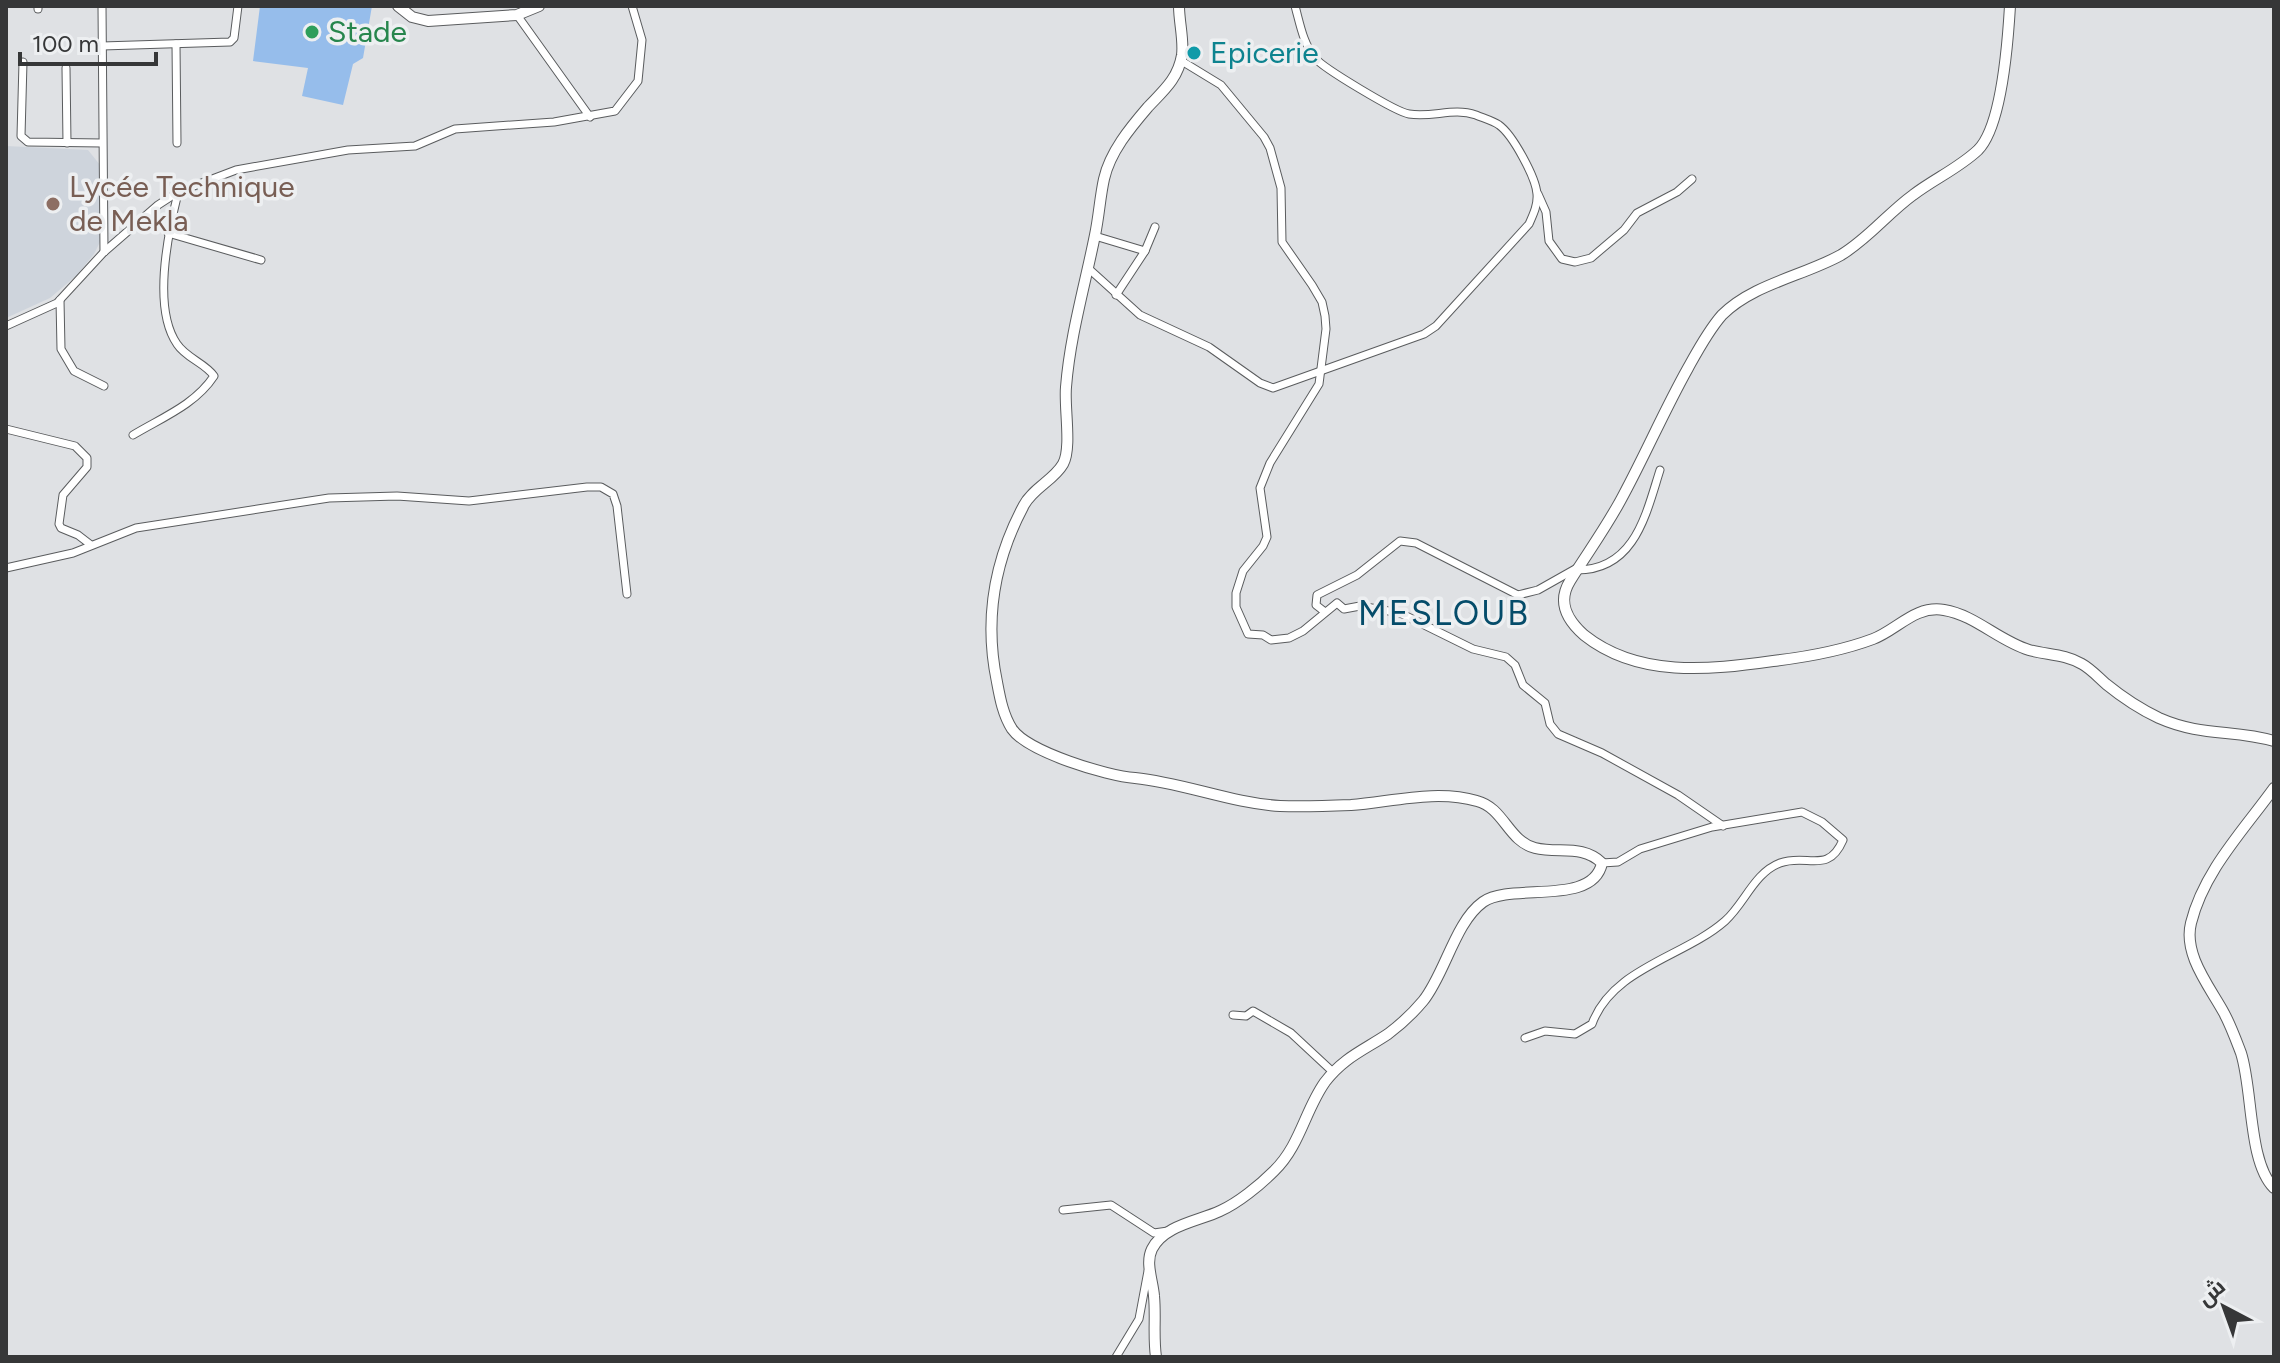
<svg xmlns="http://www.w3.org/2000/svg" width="2280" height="1363" viewBox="0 0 2280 1363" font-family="Figtree,Cairo,sans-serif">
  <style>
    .built { fill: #ced4dc }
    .green { fill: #96bdeb }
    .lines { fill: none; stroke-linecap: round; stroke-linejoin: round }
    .street-casing { stroke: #5a5c5e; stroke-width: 9 }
    .secondary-casing { stroke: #5a5c5e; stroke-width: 12 }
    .street { stroke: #fff; stroke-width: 7 }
    .secondary { stroke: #fff; stroke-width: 10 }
    .leisure-dot { fill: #2e9e5b; stroke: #edeff1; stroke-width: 3 }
    .culture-dot { fill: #0f9aa8; stroke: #edeff1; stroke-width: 3 }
    .education-dot { fill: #8d6e63; stroke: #edeff1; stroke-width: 3 }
    .labels { text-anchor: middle; stroke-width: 7; stroke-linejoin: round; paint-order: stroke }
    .leisure-label { font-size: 30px; fill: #27864d; stroke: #edeff1; text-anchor: start }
    .culture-label { font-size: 30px; fill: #0d838f; stroke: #edeff1; text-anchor: start }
    .education-label { font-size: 30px; fill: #785e54; stroke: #edeff1; text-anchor: start }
    .quarter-label { font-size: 34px; letter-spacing: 2px; fill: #054c6a; stroke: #edeff1 }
  </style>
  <rect width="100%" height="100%" fill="#dfe1e4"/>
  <polygon class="built" points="6,146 88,150 100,165 100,242 94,254 77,275 50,298 6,318"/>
  <polygon class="green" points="260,6 372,6 363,58 353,64 343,105 302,96 308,68 253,61"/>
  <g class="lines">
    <defs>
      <g id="street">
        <polyline points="102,6 104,252"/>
        <polyline points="38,9 38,6"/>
        <polyline points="517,15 590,117"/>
        <polyline points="176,44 177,143"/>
        <polyline points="102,46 230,42 234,38 238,6"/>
        <polyline points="1180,60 1221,85 1264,137 1270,148 1281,188 1282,242 1312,285 1322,302 1325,316 1326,329 1319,384 1270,463 1260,488 1267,537 1263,546 1243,571 1236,593 1236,607 1248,634 1263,635 1271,640 1289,638 1303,631 1337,603 1344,609 1360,606 1400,613 1473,649 1506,657 1515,665 1523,685 1545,703 1550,724 1558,734 1602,753 1678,795 1723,826"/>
        <polyline points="23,62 21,136 28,142 102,143"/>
        <polyline points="66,68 67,143"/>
        <polyline points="1538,194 1546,212 1549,241 1562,259 1575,262 1591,258 1624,230 1637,213 1677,192 1692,179"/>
        <polyline points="168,233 261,260"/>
        <polyline points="1095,236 1145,251 1155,227"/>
        <path d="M1088 268 1140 315 1209 347 1260 383 1273 388 1424 334 1436 326 1529 224C1533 215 1538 205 1537 194 1536 178 1513 135 1499 125 1493 121 1483 118 1476 115 1453 107 1433 118 1409 114 1396 112 1323 68 1315 58 1303 43 1300 24 1295 6"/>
        <polyline points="1116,295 1145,251"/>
        <polyline points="60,300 61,349 74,371 104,386"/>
        <polyline points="6,326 57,303 104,252 158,205 178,192 236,170 348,150 415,146 455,129 554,122 615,111 638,81 642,40 632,6"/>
        <polyline points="6,429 75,446 87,458 87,467 63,495 59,524 61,528 78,535 91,545"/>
        <path d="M133 435C161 418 195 405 214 376 205 363 186 358 177 344 152 308 168 233 178 193"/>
        <polyline points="6,568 73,553 136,528 329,498 397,496 469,501 587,487 601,487 613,494 617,506 627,594"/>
        <path d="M1577 570C1635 570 1646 514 1660 470"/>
        <polyline points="1325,612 1316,605 1317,595 1357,575 1400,541 1416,543 1518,595 1538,590 1577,568"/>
        <polyline points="1233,1015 1246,1016 1253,1011 1291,1033 1334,1073"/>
        <path d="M1525 1038 1545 1031 1575 1034 1592 1024C1612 968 1684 957 1725 921 1745 903 1754 873 1780 863 1807 853 1828 875 1843 840L1822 822 1802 812 1712 827 1640 849 1618 862 1602 863"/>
        <polyline points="1063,1210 1111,1205 1154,1233 1168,1231"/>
        <polyline points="1116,1357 1139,1319 1148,1271"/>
      </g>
      <g id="secondary">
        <polyline points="398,6 412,17 428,21 517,15 539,6"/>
        <path d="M2010 6C2008 40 2002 126 1978 150 1959 168 1934 179 1913 195 1888 213 1868 239 1841 255 1803 276 1753 284 1722 315 1708 331 1698 350 1688 368 1665 409 1646 453 1624 494 1608 525 1588 552 1570 581 1557 602 1567 620 1584 635 1638 678 1709 670 1773 661 1807 657 1841 651 1873 639 1897 630 1915 605 1944 610 1975 615 1999 641 2029 650 2047 655 2065 654 2082 664 2091 669 2098 677 2106 684 2122 697 2140 709 2159 718 2202 737 2234 729 2274 741"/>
        <path d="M2274 788C2243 831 2204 871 2191 923 2183 955 2210 987 2224 1013 2231 1026 2236 1040 2241 1053 2253 1090 2248 1162 2274 1188"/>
        <path d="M1156 1357C1153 1336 1156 1317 1154 1296 1153 1281 1145 1263 1152 1249 1164 1225 1199 1221 1220 1211 1238 1203 1260 1185 1274 1171 1300 1146 1305 1110 1325 1082 1343 1058 1364 1050 1388 1034 1400 1025 1413 1013 1423 1001 1445 974 1455 922 1483 902 1511 882 1593 907 1602 863 1582 844 1559 854 1535 848 1508 841 1504 808 1477 801 1436 789 1391 802 1351 805 1328 806 1303 807 1280 806 1231 803 1184 783 1135 778 1107 776 1028 752 1012 729 1003 715 1000 698 997 682 984 620 994 561 1024 505 1033 488 1054 480 1063 464 1072 448 1064 407 1066 387 1070 336 1085 285 1095 235 1099 216 1100 197 1104 179 1110 152 1130 128 1148 107 1163 91 1178 79 1182 55 1184 40 1179 22 1179 6"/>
      </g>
    </defs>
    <use href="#street" class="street-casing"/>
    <use href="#secondary" class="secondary-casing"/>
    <use href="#street" class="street"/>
    <use href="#secondary" class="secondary"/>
  </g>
  <circle class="leisure-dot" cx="312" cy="32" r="8"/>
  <circle class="culture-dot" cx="1194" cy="53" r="8"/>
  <circle class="education-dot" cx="53" cy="204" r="8"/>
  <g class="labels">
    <g class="leisure-label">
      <text x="328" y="42">Stade</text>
    </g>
    <g class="culture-label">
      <text x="1210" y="63">Epicerie</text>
    </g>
    <g class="education-label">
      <text x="69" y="197">Lycée Technique<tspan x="69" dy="34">de Mekla</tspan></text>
    </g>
    <g class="quarter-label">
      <text x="1444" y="625">MESLOUB</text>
    </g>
  </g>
  <rect width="2280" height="1363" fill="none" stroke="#363738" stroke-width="16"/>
  <g transform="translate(2224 1307) rotate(319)" stroke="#edeff1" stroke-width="6" paint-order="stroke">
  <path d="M0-6L14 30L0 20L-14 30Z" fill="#363738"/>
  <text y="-12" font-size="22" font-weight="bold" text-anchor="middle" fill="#363738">ش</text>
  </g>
  <path d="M20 52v12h136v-12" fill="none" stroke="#363738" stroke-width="4"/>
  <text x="32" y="52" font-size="24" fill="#363738" stroke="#edeff1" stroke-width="6" paint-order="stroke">100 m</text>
</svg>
